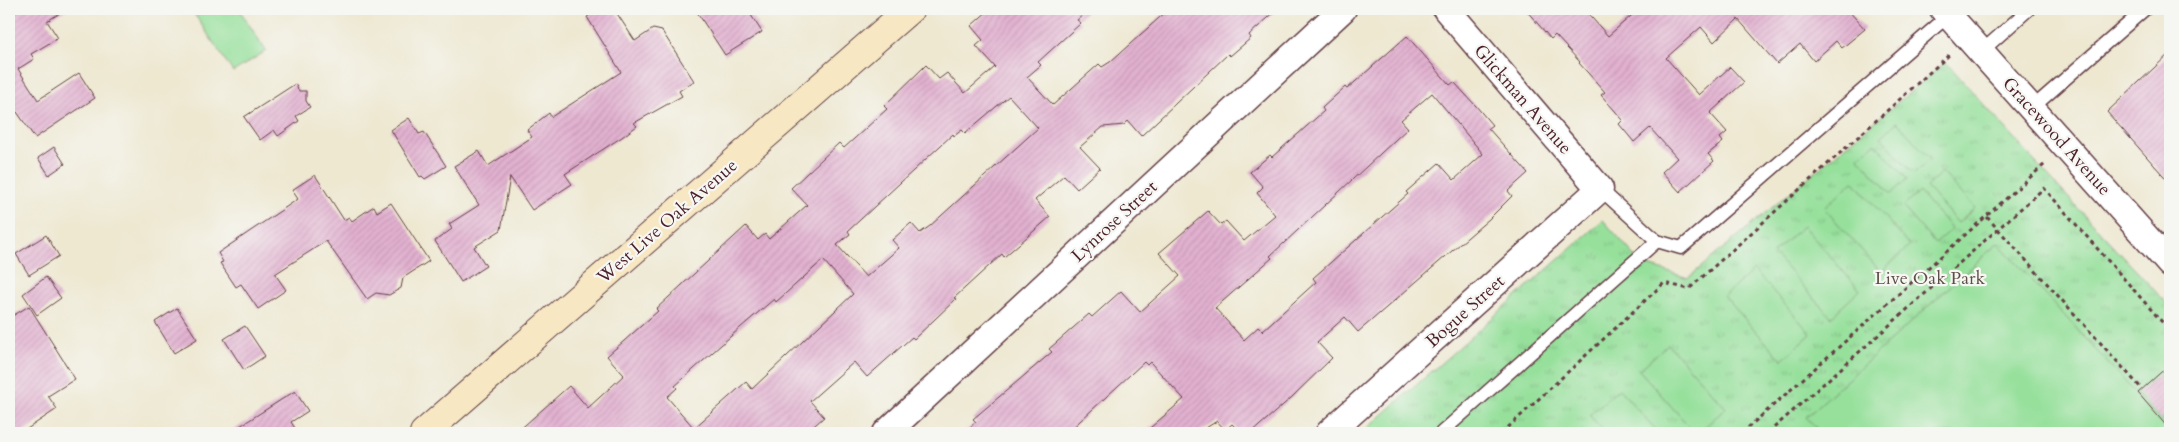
<svg xmlns="http://www.w3.org/2000/svg" width="2179" height="442" viewBox="0 0 2179 442" font-family="Cardo,serif">
  <style>
    .park { fill: url(#park-tufts); stroke: #708063 }
    .pitch { fill: #96e09b; stroke: #708063 }
    .building { fill: url(#building-hatch); fill-rule: evenodd }
    .lines { fill: none; stroke-linecap: round; stroke-linejoin: round }
    .lane-casing { stroke: #633d44; stroke-width: 15 }
    .street-casing { stroke: #633d44; stroke-width: 29 }
    .secondary-casing { stroke: #633d44; stroke-width: 30 }
    .path { stroke: #633d44; stroke-width: 3; stroke-dasharray: 4 4; stroke-linecap: butt }
    .lane { stroke: #fff; stroke-width: 12 }
    .street { stroke: #fff; stroke-width: 26 }
    .secondary { stroke: #f7e8c3; stroke-width: 28 }
    .labels { text-anchor: middle; stroke-width: 4.5; stroke-linejoin: round; paint-order: stroke }
    .street-label { font-size: 18px; fill: #4a1f2b; stroke: #f6f6f2 }
    .park-label { font-size: 18px; fill: #5d4f47; stroke: #f6f6f2 }
  </style>
  <defs>
    <pattern id="park-tufts" width="24" height="20" patternUnits="userSpaceOnUse" patternTransform="scale(1.25)"><rect width="24" height="20" fill="#96e09b"/><path d="M3 7l-1-3M5 7V3M7 7l1-3M15 17l-1-3M17 17v-4M19 17l1-3" fill="none" stroke="#83c086"/></pattern>
    <pattern id="building-hatch" width="6" height="6" patternUnits="userSpaceOnUse" patternTransform="scale(1.25)"><rect width="6" height="6" fill="#e2b1d0"/><path d="M-1 1l2-2M0 6l6-6M5 7l2-2" fill="none" stroke="#c398b3"/></pattern>
  </defs>
  <rect width="100%" height="100%" fill="#f6f6f2"/>
  <filter id="ink" filterUnits="userSpaceOnUse"><feTurbulence type="fractalNoise" baseFrequency=".02" numOctaves="2"/><feDisplacementMap in="SourceGraphic" scale="10" xChannelSelector="R" yChannelSelector="G"/><feConvolveMatrix kernelMatrix="1 2 1 2 8 2 1 2 1" color-interpolation-filters="sRGB"/></filter>
  <filter id="wash" filterUnits="userSpaceOnUse"><feTurbulence type="fractalNoise" baseFrequency=".0096" numOctaves="4" result="noise"/><feDisplacementMap in="SourceGraphic" scale="20" xChannelSelector="R" yChannelSelector="G"/><feGaussianBlur stdDeviation="1.12" result="paint"/><feColorMatrix in="noise" values="0 0 0 0 0 0 0 0 0 0 0 0 0 0 0 0 0 1.4 0 .05"/><feComposite in="paint" operator="in"/></filter>
  <g filter="url(#wash)">
    <rect width="100%" height="100%" fill="#eee8d1"/>
    <polygon class="park" points="1946,62 2036,163 2170,307 2170,433 1362,433 1603,220 1642,264 1688,278"/>
    <g class="pitch">
      <polygon points="191,9 239,9 266,51 233,72"/>
      <polygon points="1897,122 1930,159 1914,174 1881,137"/>
      <polygon points="1875,143 1907,179 1891,194 1858,157"/>
      <polygon points="1942,172 1975,208 1958,223 1926,187"/>
      <polygon points="1853,181 1910,246 1881,272 1824,208"/>
      <polygon points="1919,192 1952,229 1935,244 1903,207"/>
      <polygon points="1803,226 1860,290 1831,317 1773,253"/>
      <polygon points="1998,243 2170,431 2170,433 1821,433 1806,417"/>
      <polygon points="1754,270 1811,334 1782,360 1724,296"/>
      <polygon points="1668,344 1726,408 1698,433 1695,433 1639,370"/>
      <polygon points="1619,389 1659,433 1606,433 1589,415"/>
    </g>
    <g id="blocks">
      <g class="building">
        <polygon points="9,9 67,9 47,21 58,38 31,54 34,59 18,69 38,100 79,73 95,98 35,138 17,112 9,117"/>
        <polygon points="600,9 614,9 635,41 653,29 662,31 694,81 679,91 682,96 634,123 637,126 622,137 565,174 572,184 532,210 510,177 501,230 474,247 486,266 461,282 435,241 452,229 449,224 479,205 454,166 479,151 488,166 532,137 527,130 549,113 551,117 621,72 587,17"/>
        <polygon points="695,9 747,9 762,32 725,55"/>
        <path d="M990 9H1090L1077 20 1081 23 1038 62 1041 65 1027 77 1053 105 1099 64 1102 67 1110 62 1169 9H1278L1249 35 1251 38 1230 56 1228 54 1141 136 1128 121 1124 125 1103 127 1080 147 1100 168 1077 189 1064 175 1035 200 1050 217 1004 257 1002 254 954 298 956 299 914 339 912 337 867 377 854 362 810 401 824 417 806 433H516L569 386 588 408 624 375 607 356 658 311 656 309 746 226 758 240 765 234 769 239 807 205 791 188 839 143 844 148 887 109 884 106 926 65 939 79 947 73 965 93 995 67 976 46 983 40 971 26ZM1009 96 1038 128 930 226 920 233 911 223 892 240 899 248 866 277 837 245 850 234 848 231 953 134 954 136 962 130 965 133ZM823 260 853 294 752 389 746 382 694 428 667 397 677 388 675 386 740 328 774 299 776 302Z"/>
        <polygon points="1525,9 1584,9 1608,36 1639,9 1847,9 1865,29 1842,48 1836,41 1814,61 1800,44 1777,64 1738,19 1714,42 1701,27 1666,58 1699,95 1730,67 1744,82 1710,113 1727,132 1720,138 1723,142 1708,154 1714,161 1680,192 1662,172 1677,158 1650,128 1634,142 1619,124 1623,120 1601,95 1605,92 1579,63 1580,62 1555,35 1551,39"/>
        <path d="M1407 36 1450 85 1454 82 1476 106 1492 125 1488 128 1528 173 1508 191 1512 196 1489 219 1358 332 1345 317 1317 342 1332 358 1291 398 1251 433H1241L1232 424 1225 430 1217 421 1198 433H1144L1184 399 1150 362 1147 365 1144 362 1067 433H963L976 422 973 419 1052 352 1049 349 1089 314 1092 317 1121 291 1140 312 1180 276 1159 253 1208 211 1221 225 1226 221 1244 241 1275 215 1257 193 1263 187 1250 172 1270 155 1272 157 1324 111 1322 108 1345 87 1347 89ZM1432 93 1483 154 1454 180 1439 163 1406 192 1408 194 1313 278 1316 282 1262 331 1258 327 1244 340 1215 308 1272 258 1270 256 1408 128 1401 120Z"/>
        <polygon points="2170,53 2170,183 2107,112"/>
        <polygon points="295,84 299,91 306,91 306,101 310,107 296,116 299,121 278,136 274,130 260,140 244,117"/>
        <polygon points="409,118 419,134 424,132 446,166 425,179 422,176 420,177 391,130"/>
        <polygon points="54,147 65,164 49,175 38,158"/>
        <polygon points="315,175 344,220 349,217 352,221 374,206 377,212 391,203 429,261 403,278 401,288 389,295 376,293 367,299 326,241 275,274 286,290 258,309 241,284 236,287 220,263 223,262 218,253 298,199 292,190"/>
        <polygon points="46,235 59,256 29,275 16,254"/>
        <polygon points="46,277 61,298 37,315 23,294"/>
        <polygon points="29,306 75,379 48,396 57,409 21,433 9,433 9,318"/>
        <polygon points="177,308 197,339 174,353 155,322"/>
        <polygon points="245,326 265,356 244,370 224,339"/>
        <polygon points="2170,364 2170,430 2138,393"/>
        <polygon points="295,391 308,411 291,422 298,433 229,433"/>
      </g>
    </g>
  </g>
  <g filter="url(#ink)">
    <use href="#blocks" fill-opacity="0" stroke="#633d44" stroke-width="1"/>
    <g class="lines">
      <defs>
        <g id="lane">
          <polyline points="1982,51 2029,9"/>
          <polyline points="2032,108 2145,9"/>
          <polyline points="1600,189 1657,241 1681,248 1949,15"/>
          <polyline points="1441,433 1657,241"/>
        </g>
        <g id="street">
          <polyline points="1943,9 2170,264"/>
          <polyline points="886,433 1343,9"/>
          <polyline points="1329,433 1600,189 1446,9"/>
        </g>
        <polyline id="secondary" points="424,433 910,9"/>
      </defs>
      <use href="#lane" class="lane-casing"/>
      <use href="#street" class="street-casing"/>
      <use href="#secondary" class="secondary-casing"/>
      <g class="path">
        <polyline points="1987,217 2142,389"/>
        <polyline points="1502,433 1664,283 1689,289 1949,55"/>
        <polyline points="1742,433 2045,164"/>
        <polyline points="1768,433 2044,188 2170,331"/>
      </g>
      <use href="#lane" class="lane"/>
      <use href="#street" class="street"/>
      <use href="#secondary" class="secondary"/>
    </g>
  </g>
  <g class="labels">
    <g class="street-label">
      <text transform="translate(1523 99) rotate(49)" y="6">Glickman Avenue</text>
      <text transform="translate(2057 136) rotate(48)" y="6">Gracewood Avenue</text>
      <text transform="translate(667 221) rotate(-41)" y="6">West Live Oak Avenue</text>
      <text transform="translate(1114 221) rotate(-43)" y="6">Lynrose Street</text>
      <text transform="translate(1465 311) rotate(-42)" y="6">Bogue Street</text>
    </g>
    <g class="park-label">
      <text x="1930" y="284">Live Oak Park</text>
    </g>
  </g>
  <rect width="2179" height="442" fill="none" stroke="#f6f6f2" stroke-width="30"/>
</svg>
